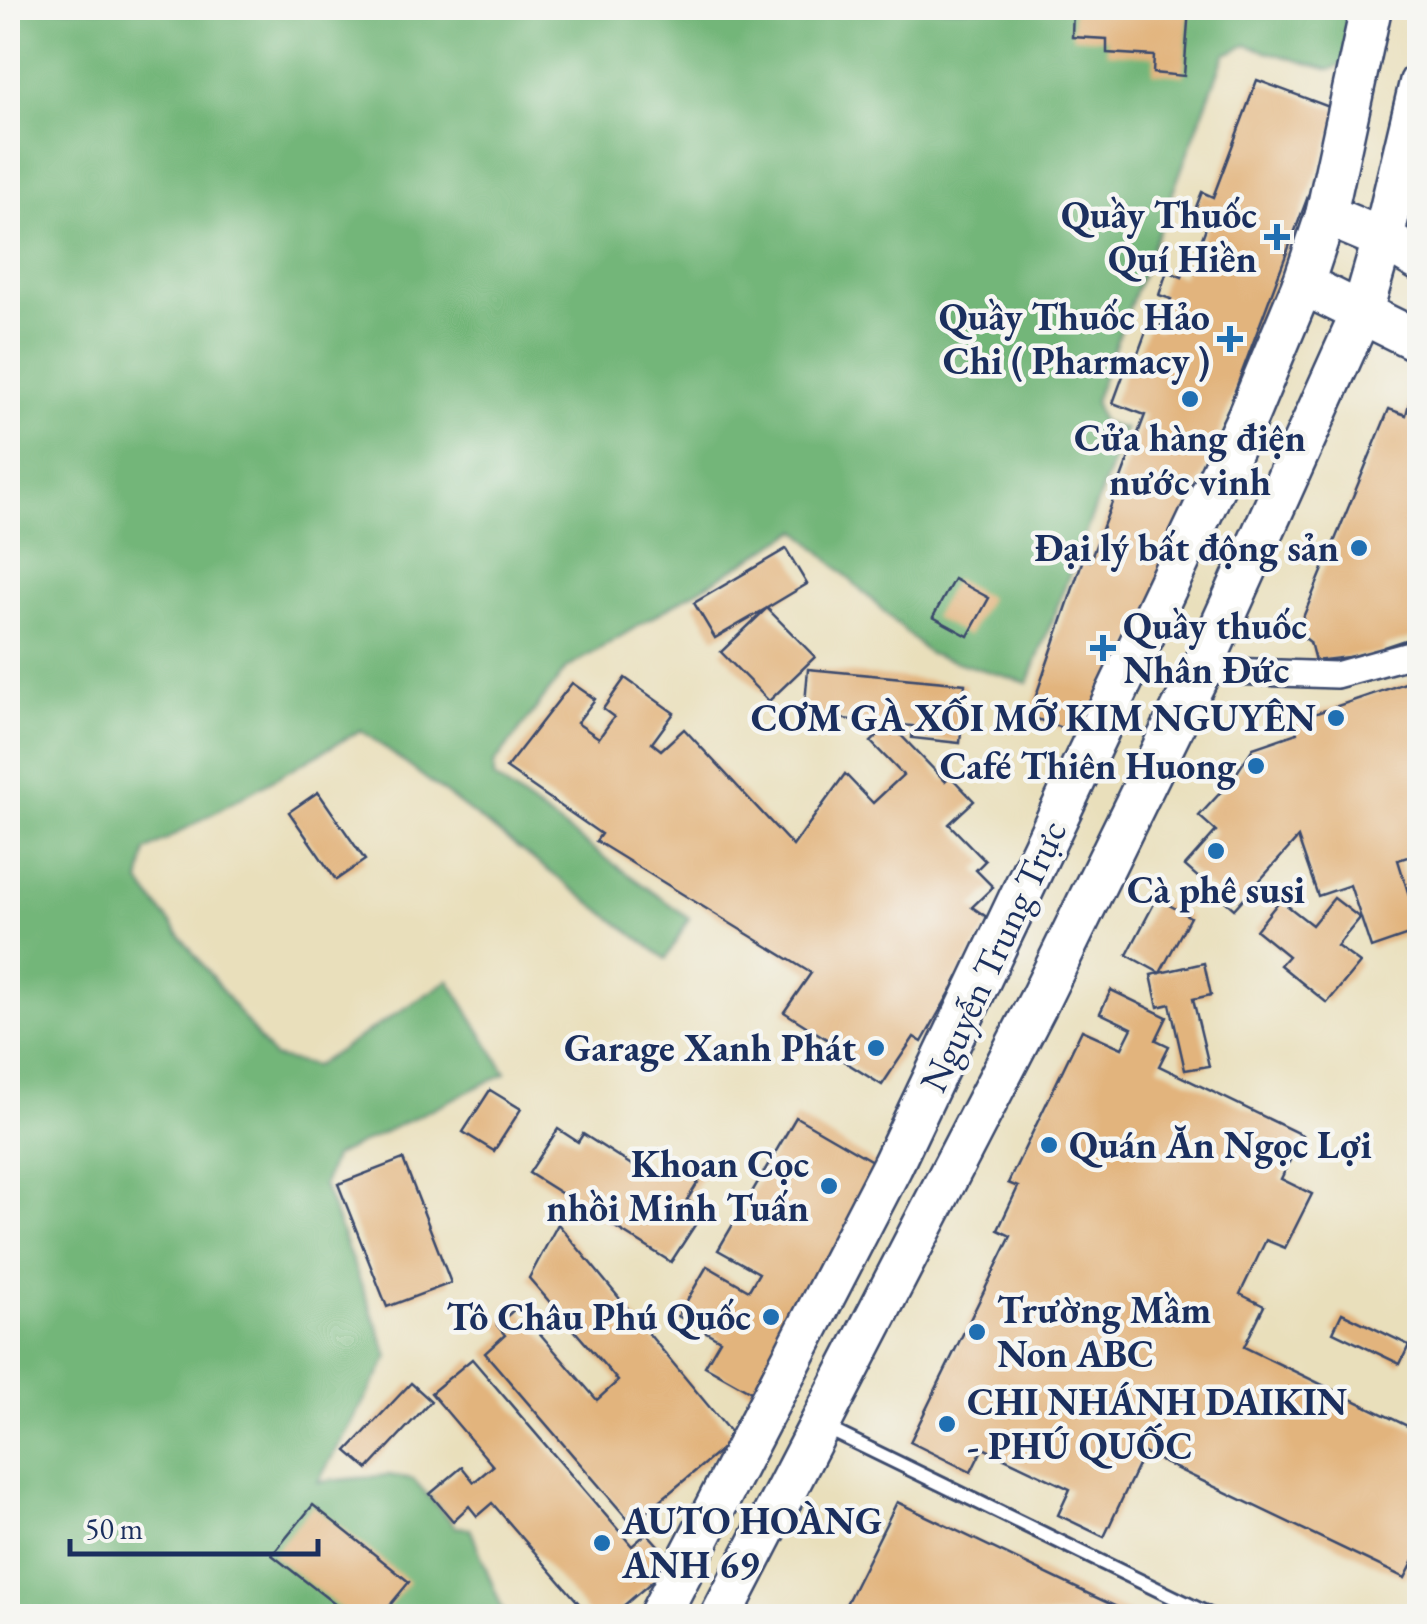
<svg xmlns="http://www.w3.org/2000/svg" width="1427" height="1624" viewBox="0 0 1427 1624" font-family="'EB Garamond',serif">
  <style>
    .forest { fill: #73b679; stroke: #47726c; stroke-width: 2.5 }
    .building { fill: #e2b47d }
    .lines { fill: none; stroke-linecap: round; stroke-linejoin: round }
    .service-casing { stroke: #3a496c; stroke-width: 18 }
    .minor-casing { stroke: #3a496c; stroke-width: 30 }
    .primary-casing { stroke: #3a496c; stroke-width: 45 }
    .service { stroke: #fff; stroke-width: 12 }
    .minor { stroke: #fff; stroke-width: 25 }
    .primary { stroke: #fff; stroke-width: 40 }
    .poi-dot { fill: #1f6fb2; stroke: #f6f6f2; stroke-width: 4 }
    .labels { text-anchor: middle; stroke-width: 9; stroke-linejoin: round; paint-order: stroke }
    .poi-label { font-size: 38px; font-weight: bold; fill: #1b2f5e; stroke: #f6f6f2; text-anchor: end }
    .street-label { font-size: 38px; fill: #1b2f5e; stroke: #f6f6f2 }
  </style>
  <rect width="100%" height="100%" fill="#f6f6f2"/>
  <filter id="ink" filterUnits="userSpaceOnUse"><feTurbulence type="fractalNoise" baseFrequency=".01" numOctaves="2"/><feDisplacementMap in="SourceGraphic" scale="20" xChannelSelector="R" yChannelSelector="G"/><feConvolveMatrix kernelMatrix="1 2 1 2 8 2 1 2 1" color-interpolation-filters="sRGB"/></filter>
  <filter id="wash" filterUnits="userSpaceOnUse"><feTurbulence type="fractalNoise" baseFrequency=".0048" numOctaves="4" result="noise"/><feDisplacementMap in="SourceGraphic" scale="40" xChannelSelector="R" yChannelSelector="G"/><feGaussianBlur stdDeviation="2.25" result="paint"/><feColorMatrix in="noise" values="0 0 0 0 0 0 0 0 0 0 0 0 0 0 0 0 0 1.4 0 .05"/><feComposite in="paint" operator="in"/></filter>
  <g filter="url(#wash)">
    <rect width="100%" height="100%" fill="#e9dfbb"/>
    <polygon class="forest" points="8,8 1354,8 1344,63 1330,70 1246,45 1225,54 1094,401 1102,423 1125,429 1028,683 929,654 798,530 566,669 494,764 494,778 689,918 666,959 361,730 146,851 140,883 273,1057 315,1066 449,980 506,1073 333,1157 323,1185 389,1357 318,1482 389,1475 413,1479 456,1527 470,1528 505,1616 8,1616"/>
    <g id="blocks">
      <g class="building">
        <polygon points="1073,8 1189,8 1184,76 1153,73 1154,56 1107,53 1107,39 1072,37"/>
        <polygon points="1257,80 1340,111 1161,588 1086,737 1029,716 1083,559 1090,561 1145,415 1113,403 1131,354 1137,356 1148,326 1159,331 1171,299 1159,295 1167,271 1182,277 1189,255 1195,257 1207,225 1191,220 1202,192 1213,197"/>
        <polygon points="1412,392 1420,392 1420,635 1384,647 1384,653 1315,661 1310,642 1297,632 1389,409 1406,415"/>
        <polygon points="786,549 807,584 767,608 815,657 769,701 721,652 767,608 715,638 694,603"/>
        <polygon points="954,579 989,598 968,636 933,617"/>
        <polygon points="808,669 965,684 960,743 912,738 913,726 804,715"/>
        <polygon points="625,678 674,713 652,743 661,750 684,729 793,846 845,774 873,803 903,775 871,742 890,724 945,781 950,776 974,801 949,824 985,861 976,870 993,887 972,907 991,920 922,1042 914,1037 882,1085 842,1060 847,1052 784,1012 811,973 596,841 601,834 506,768 572,683 595,699 577,723 599,738 614,717 603,709"/>
        <polygon points="1420,678 1420,853 1398,860 1420,931 1371,948 1350,885 1318,896 1298,838 1234,909 1185,866 1216,831 1199,816 1232,780 1253,748 1297,733 1293,721"/>
        <polygon points="318,792 365,860 336,880 289,812"/>
        <polygon points="1157,898 1190,917 1160,973 1127,955"/>
        <polygon points="1334,898 1360,918 1337,946 1360,963 1327,1003 1280,965 1288,956 1256,930 1280,900 1312,925"/>
        <polygon points="1204,963 1211,995 1193,999 1209,1066 1185,1070 1170,1004 1158,1007 1151,975"/>
        <polygon points="1111,990 1167,1017 1156,1040 1169,1046 1159,1066 1302,1135 1281,1179 1312,1194 1285,1248 1266,1240 1240,1294 1264,1306 1244,1347 1420,1432 1420,1549 1405,1578 1144,1453 1104,1537 1058,1515 1070,1489 983,1448 971,1472 910,1442 1011,1236 998,1230 1018,1187 1008,1183 1082,1030 1122,1048 1132,1028 1100,1013"/>
        <polygon points="490,1090 521,1109 494,1151 463,1132"/>
        <polygon points="796,1117 884,1168 753,1393 705,1366 720,1340 678,1316 707,1266 749,1290 759,1273 718,1250"/>
        <polygon points="558,1129 578,1142 583,1134 644,1173 659,1149 702,1176 687,1200 704,1211 671,1262 529,1173"/>
        <polygon points="403,1159 451,1283 387,1307 338,1184"/>
        <polygon points="558,1224 735,1438 632,1524 485,1353 505,1335 497,1325 517,1307 597,1400 618,1381 529,1278"/>
        <polygon points="1342,1313 1409,1345 1400,1364 1333,1332"/>
        <polygon points="472,1359 632,1546 647,1533 674,1563 621,1608 628,1616 590,1616 492,1503 477,1516 469,1506 453,1521 430,1494 462,1467 474,1482 493,1466 431,1393"/>
        <polygon points="411,1383 431,1401 368,1469 347,1451"/>
        <polygon points="897,1502 1093,1596 1136,1616 840,1616"/>
        <polygon points="313,1505 409,1582 381,1616 350,1616 272,1555"/>
      </g>
    </g>
  </g>
  <g filter="url(#ink)">
    <use href="#blocks" fill-opacity="0" stroke="#3a496c" stroke-width="2.5"/>
    <g class="lines">
      <defs>
        <polyline id="service" points="822,1426 1212,1616"/>
        <polyline id="minor" points="1201,670 1336,675 1420,652"/>
        <g id="primary">
          <polyline points="1326,215 1383,239 1420,261"/>
          <polyline points="1303,284 1420,342"/>
          <polyline points="659,1616 892,1166 1248,416 1303,284 1326,215 1371,8"/>
          <polyline points="721,1616 1039,1001 1201,670 1362,312 1383,239 1420,83"/>
        </g>
      </defs>
      <use href="#service" class="service-casing"/>
      <use href="#minor" class="minor-casing"/>
      <use href="#primary" class="primary-casing"/>
      <use href="#service" class="service"/>
      <use href="#minor" class="minor"/>
      <use href="#primary" class="primary"/>
    </g>
  </g>
  <g class="poi-dot">
    <path d="M1272 222h10v10h10v10h-10v10h-10v-10h-10v-10h10z"/>
    <path d="M1225 324h10v10h10v10h-10v10h-10v-10h-10v-10h10z"/>
    <circle cx="1190" cy="399" r="10"/>
    <circle cx="1359" cy="548" r="10"/>
    <path d="M1098 633h10v10h10v10h-10v10h-10v-10h-10v-10h10z"/>
    <circle cx="1336" cy="718" r="10"/>
    <circle cx="1256" cy="766" r="10"/>
    <circle cx="1216" cy="851" r="10"/>
    <circle cx="876" cy="1048" r="10"/>
    <circle cx="1049" cy="1145" r="10"/>
    <circle cx="829" cy="1186" r="10"/>
    <circle cx="771" cy="1317" r="10"/>
    <circle cx="977" cy="1332" r="10"/>
    <circle cx="947" cy="1424" r="10"/>
    <circle cx="602" cy="1543" r="10"/>
  </g>
  <g class="labels">
    <g class="poi-label">
      <text x="1257" y="228">Quầy Thuốc<tspan x="1257" dy="44">Quí Hiền</tspan></text>
      <text x="1210" y="330">Quầy Thuốc Hảo<tspan x="1210" dy="44">Chi ( Pharmacy )</tspan></text>
      <text x="1190" y="451" text-anchor="middle">Cửa hàng điện<tspan x="1190" dy="44">nước vinh</tspan></text>
      <text x="1339" y="561">Đại lý bất động sản</text>
      <text x="1123" y="639" text-anchor="start">Quầy thuốc<tspan x="1123" dy="44">Nhân Đức</tspan></text>
      <text x="1316" y="731">CƠM GÀ XỐI MỠ KIM NGUYÊN</text>
      <text x="1236" y="779">Café Thiên Huong</text>
      <text x="1216" y="903" text-anchor="middle">Cà phê susi</text>
      <text x="856" y="1061">Garage Xanh Phát</text>
      <text x="1069" y="1158" text-anchor="start">Quán Ăn Ngọc Lợi</text>
      <text x="809" y="1177">Khoan Cọc<tspan x="809" dy="44">nhồi Minh Tuấn</tspan></text>
      <text x="997" y="1323" text-anchor="start">Trường Mầm<tspan x="997" dy="44">Non ABC</tspan></text>
      <text x="751" y="1330">Tô Châu Phú Quốc</text>
      <text x="967" y="1415" text-anchor="start">CHI NHÁNH DAIKIN<tspan x="967" dy="44">- PHÚ QUỐC</tspan></text>
      <text x="622" y="1534" text-anchor="start">AUTO HOÀNG<tspan x="622" dy="44">ANH 69</tspan></text>
    </g>
    <g class="street-label">
      <text transform="translate(993 956) rotate(-65)" y="13">Nguyễn Trung Trực</text>
    </g>
  </g>
  <rect width="1427" height="1624" fill="none" stroke="#f6f6f2" stroke-width="40"/>
  <path d="M70 1539v15h248v-15" fill="none" stroke="#1b2f5e" stroke-width="5"/>
  <text x="85" y="1539" font-size="30" fill="#1b2f5e" stroke="#f6f6f2" stroke-width="8" paint-order="stroke">50 m</text>
</svg>
